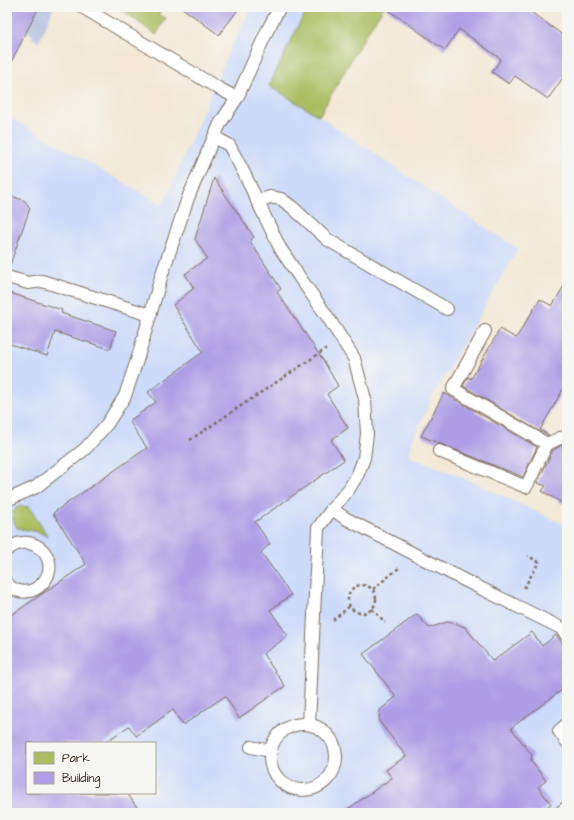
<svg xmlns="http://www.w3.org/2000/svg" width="574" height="820" viewBox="0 0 574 820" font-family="'Architects Daughter',sans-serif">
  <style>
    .built { fill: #cddbfa; fill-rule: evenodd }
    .industrial { fill: #b9c5de }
    .green { fill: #abbd60; stroke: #73743f }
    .building { fill: #ad9ee6 }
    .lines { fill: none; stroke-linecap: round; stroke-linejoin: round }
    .service-casing { stroke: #7b6c5e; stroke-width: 14 }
    .path { stroke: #7b6c5e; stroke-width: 2.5; stroke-dasharray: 3 3; stroke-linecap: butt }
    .service { stroke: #fff; stroke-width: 12 }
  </style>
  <rect width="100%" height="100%" fill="#f6f6f2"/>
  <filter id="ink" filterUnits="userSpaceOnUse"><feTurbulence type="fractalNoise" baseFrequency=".025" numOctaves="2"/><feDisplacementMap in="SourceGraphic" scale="8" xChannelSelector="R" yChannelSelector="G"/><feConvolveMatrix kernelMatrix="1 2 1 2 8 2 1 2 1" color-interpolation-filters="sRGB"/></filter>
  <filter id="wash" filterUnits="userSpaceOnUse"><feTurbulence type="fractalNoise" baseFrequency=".012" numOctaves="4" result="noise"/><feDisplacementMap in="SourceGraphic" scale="16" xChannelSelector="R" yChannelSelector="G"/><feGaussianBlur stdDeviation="0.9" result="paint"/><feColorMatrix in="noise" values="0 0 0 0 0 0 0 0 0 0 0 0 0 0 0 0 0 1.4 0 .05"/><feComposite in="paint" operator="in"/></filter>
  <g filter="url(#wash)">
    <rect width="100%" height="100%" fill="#f3e8d5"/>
    <path class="built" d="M252 7H384L366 34 319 116 415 181 518 249 431 399 414 437 408 456 460 476 567 526V813H7V116L163 205 230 49ZM27 743H155V793H27Z"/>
    <polygon class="industrial" points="7,7 54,7 39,42 33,39 32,35 27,31"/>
    <g class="green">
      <polygon points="118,7 163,7 158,15 166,18 156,35"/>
      <polygon points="309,7 384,7 366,34 319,116 269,86 299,24"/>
      <path d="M21 506 29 507 48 537 39 532 17 528C14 522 10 515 15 509 16 507 19 507 21 506Z"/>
    </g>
    <g id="blocks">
      <g class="building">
        <polygon points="7,7 39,7 7,70"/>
        <polygon points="181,7 240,7 219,35"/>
        <polygon points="384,7 524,7 567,38 567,72 548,99 515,76 509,84 492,72 501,59 459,29 445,50"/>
        <polygon points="214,178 254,237 250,241 281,289 277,292 323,360 338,386 327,394 348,428 331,440 344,460 255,522 270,544 261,552 291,595 270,610 288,636 263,654 285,686 239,718 225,696 183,725 173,710 136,736 129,726 104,743 27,743 27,793 127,793 141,813 7,813 7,618 86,564 53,513 147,448 129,421 156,402 148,392 203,352 173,305 194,288 185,274 207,258 195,239"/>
        <polygon points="7,194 25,201 30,208 10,265 7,264"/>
        <polygon points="567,281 567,382 540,430 549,435 547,436 463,386 468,377 471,379 500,329 516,338 540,299 552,306"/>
        <polygon points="7,292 62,310 61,313 116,331 110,349 55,332 47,356 7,343"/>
        <polygon points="444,393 537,447 523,477 421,436"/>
        <polygon points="562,445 565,445 567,446 567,506 542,491 546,486 537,483 553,450"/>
        <polygon points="417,614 429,628 447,622 457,624 465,627 493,661 532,632 542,646 556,635 567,650 567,686 511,728 532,755 531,761 546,781 538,787 551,804 538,813 342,813 392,778 386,770 406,756 379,721 380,710 396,697 363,654"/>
      </g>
    </g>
  </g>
  <g filter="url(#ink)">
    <use href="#blocks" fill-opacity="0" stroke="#7b6c5e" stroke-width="1"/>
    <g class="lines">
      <defs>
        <g id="service">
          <polyline points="82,7 218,88 237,98"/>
          <polyline points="214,137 229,145 242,169 280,248 298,275 327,316 354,358 365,399 367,434 364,458 358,474 349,489 332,509 318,528 309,724"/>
          <polyline points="257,201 270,197 281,199 292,207 328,240 447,309"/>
          <polyline points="7,277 28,283 42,281 150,315"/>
          <polyline points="485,331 453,389 547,444 560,438 567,437"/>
          <polyline points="439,451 526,487 547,444"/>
          <polyline points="7,500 36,487 85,449 107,424 125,396 138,357 162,274 188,198 214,137 221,122 237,98 268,29 280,7"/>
          <polyline points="332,509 345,518 464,580 561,628 567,636"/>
          <path d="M7 550C31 529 61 558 45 580 41 586 37 589 30 591 21 593 13 590 7 584"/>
          <polyline points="567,724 559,731 567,742"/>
          <circle cx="303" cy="757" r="33"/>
          <polyline points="251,747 271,751"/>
          <polyline points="560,813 567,807"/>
        </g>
      </defs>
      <use href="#service" class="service-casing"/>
      <g class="path">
        <polyline points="190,440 326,349"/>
        <circle cx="362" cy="599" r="14"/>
        <polyline points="524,588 539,562 528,556"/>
        <polyline points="373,589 399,568"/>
        <polyline points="372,609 385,622"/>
        <polyline points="333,620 350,606"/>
      </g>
      <use href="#service" class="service"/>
    </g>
  </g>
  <rect width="574" height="820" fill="none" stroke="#f6f6f2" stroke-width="24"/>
  <rect x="26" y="742" width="130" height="52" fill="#f6f6f2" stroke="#aba49d"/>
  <rect x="34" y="752" width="20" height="12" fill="#abbd60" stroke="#aba49d"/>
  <text x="62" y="762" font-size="12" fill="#3b2a1e">Park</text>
  <rect x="34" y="772" width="20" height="12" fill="#ad9ee6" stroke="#aba49d"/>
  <text x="62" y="782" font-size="12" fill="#3b2a1e">Building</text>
</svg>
